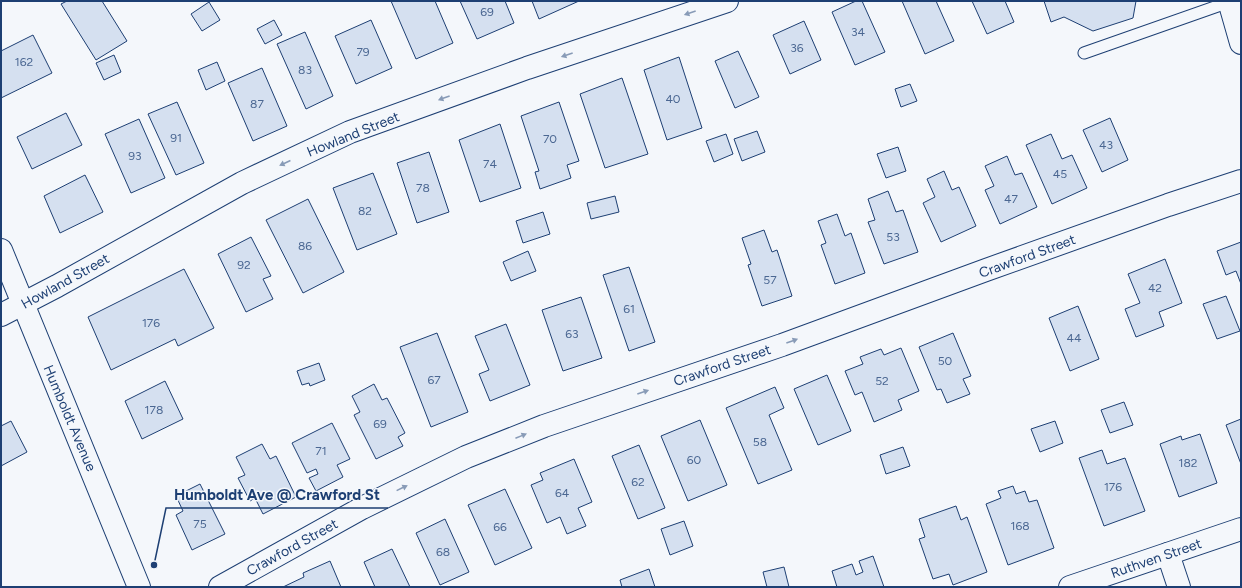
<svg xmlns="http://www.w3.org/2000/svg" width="1242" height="588" viewBox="0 0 1242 588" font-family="Figtree,sans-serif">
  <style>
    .building { fill: #d5e0f0; stroke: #1d3f73 }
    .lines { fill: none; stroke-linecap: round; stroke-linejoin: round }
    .lane-casing { stroke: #1d3f73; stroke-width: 13 }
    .street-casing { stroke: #1d3f73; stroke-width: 24 }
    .secondary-casing { stroke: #1d3f73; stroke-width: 24 }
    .lane { stroke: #f4f7fb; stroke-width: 11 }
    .street { stroke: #f4f7fb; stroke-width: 22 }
    .secondary { stroke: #f4f7fb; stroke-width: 22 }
    .oneway { fill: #889bb7 }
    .labels { text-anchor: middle; stroke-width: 3; stroke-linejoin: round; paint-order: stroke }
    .number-label { font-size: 12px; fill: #4b6792 }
    .street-label { font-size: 14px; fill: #1d3f73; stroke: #f4f7fb }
    .leader { fill: none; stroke: #1d3f73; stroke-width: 1.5 }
    .callout-dot { fill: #1d3f73; stroke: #f4f7fb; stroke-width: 1.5 }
    .callout-label { font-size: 15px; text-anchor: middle; font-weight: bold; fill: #1d3f73; stroke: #f4f7fb; stroke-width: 3; stroke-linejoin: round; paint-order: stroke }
  </style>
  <rect width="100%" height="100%" fill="#f4f7fb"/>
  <g class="building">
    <polygon points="67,1 102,1 127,41 96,60 61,4"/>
    <polygon points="391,1 435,1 453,43 416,59"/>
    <polygon points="460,1 505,1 514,23 477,39"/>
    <polygon points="532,1 579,1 539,19"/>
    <polygon points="856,1 862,1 885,52 855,65 832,12"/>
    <polygon points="902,1 936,1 954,41 925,54"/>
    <polygon points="972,1 1005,1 1014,22 987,34"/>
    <polygon points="1044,1 1136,1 1133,18 1093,31 1064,17 1051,22"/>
    <polygon points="209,2 220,20 202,31 191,14"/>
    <polygon points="274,20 282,35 265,44 257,29"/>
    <polygon points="371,20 392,68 356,84 335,36"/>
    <polygon points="804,21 821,60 790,74 773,35"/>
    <polygon points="305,32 333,96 306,109 277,44"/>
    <polygon points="33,35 52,73 1,98 1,51"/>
    <polygon points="738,51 759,97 735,108 715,61"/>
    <polygon points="114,55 121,72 104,80 96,63"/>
    <polygon points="679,57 702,128 667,140 644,70"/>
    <polygon points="217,62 225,81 206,90 198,70"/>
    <polygon points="262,68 287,126 253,141 228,83"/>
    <polygon points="622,78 648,154 605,168 580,94"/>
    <polygon points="910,84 917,101 901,107 895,89"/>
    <polygon points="177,102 204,163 176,175 148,114"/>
    <polygon points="559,102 579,161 567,165 571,178 540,189 535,172 539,171 521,116"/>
    <polygon points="66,113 82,145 32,169 17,137"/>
    <polygon points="1110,118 1128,160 1102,172 1083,130"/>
    <polygon points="139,119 165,178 131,193 105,134"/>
    <polygon points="500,124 521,188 480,202 459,140"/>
    <polygon points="757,131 765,152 742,161 734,139"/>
    <polygon points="726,134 733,154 714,162 706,141"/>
    <polygon points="1051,134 1062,159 1072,155 1087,188 1052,204 1026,145"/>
    <polygon points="898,147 906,171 886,178 877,154"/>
    <polygon points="429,152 449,212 417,223 397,163"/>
    <polygon points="1007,156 1015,175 1022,173 1037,207 1000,224 985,190 994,186 985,166"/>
    <polygon points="944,171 952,190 959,187 976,226 941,242 923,203 935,197 927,179"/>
    <polygon points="373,173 397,234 357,250 333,188"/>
    <polygon points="85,175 103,212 60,233 44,196"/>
    <polygon points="888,191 896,212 903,210 918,252 884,264 868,222 875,220 868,199"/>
    <polygon points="615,196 619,212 591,219 587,203"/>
    <polygon points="308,199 344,272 303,293 266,220"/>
    <polygon points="543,212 550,234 523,243 516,221"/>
    <polygon points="837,214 845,236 851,233 865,273 835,284 821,245 826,243 818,221"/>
    <polygon points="764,230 772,252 777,250 792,296 762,306 748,265 751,264 742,238"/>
    <polygon points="251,237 271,276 263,279 273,299 246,312 218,254"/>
    <polygon points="1241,242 1241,284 1236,271 1226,275 1217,251"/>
    <polygon points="528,251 536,271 511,281 503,262"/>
    <polygon points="1165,259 1182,303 1159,312 1164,326 1136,337 1125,309 1140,303 1128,274"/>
    <polygon points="629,267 655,342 629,351 603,275"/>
    <polygon points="184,269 214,328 178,346 175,339 111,370 88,317"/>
    <polygon points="1226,296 1240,331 1217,339 1203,304"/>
    <polygon points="581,297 602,358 563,371 542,310"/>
    <polygon points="1078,306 1099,359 1070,371 1049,318"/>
    <polygon points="506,324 530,385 490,401 479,374 489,370 475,336"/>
    <polygon points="437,333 468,412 431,427 400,347"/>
    <polygon points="953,333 971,376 963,379 970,394 947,403 941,389 937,390 919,347"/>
    <polygon points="901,348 919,391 898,400 902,410 874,422 862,392 855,395 845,371 863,364 860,357 881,349 884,355"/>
    <polygon points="319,363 325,380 310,386 309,383 302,385 297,371"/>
    <polygon points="827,375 851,431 818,445 794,389"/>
    <polygon points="165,381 183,419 142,439 125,401"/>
    <polygon points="374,384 382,400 387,398 405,433 398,437 403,446 376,459 354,415 360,412 352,396"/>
    <polygon points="775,387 784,408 769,415 792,470 758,484 726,408"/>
    <polygon points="1124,402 1133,425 1110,433 1101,410"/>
    <polygon points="1241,419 1241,464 1226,425"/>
    <polygon points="700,420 727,485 688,501 661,436"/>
    <polygon points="11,421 27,452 1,466 1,426"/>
    <polygon points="1055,421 1063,443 1040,452 1031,429"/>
    <polygon points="332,423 350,459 337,465 343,477 316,491 309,478 318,474 316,469 307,473 292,443"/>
    <polygon points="1200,434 1217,483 1179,497 1160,444 1181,436 1182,440"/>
    <polygon points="262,444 270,459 276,456 296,497 263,514 255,498 250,501 238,478 245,475 236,457"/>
    <polygon points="639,445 665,508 638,519 612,456"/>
    <polygon points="903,447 910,466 886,474 880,455"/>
    <polygon points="1102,450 1107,464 1125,458 1145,511 1104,526 1079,458"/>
    <polygon points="574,459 592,502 578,508 586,526 567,534 560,517 547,523 531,485 543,480 540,473"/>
    <polygon points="200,484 225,534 192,550 176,515 183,511 176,496"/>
    <polygon points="1013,486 1016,494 1025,491 1029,502 1037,500 1054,548 1008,565 986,504 1001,498 998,491"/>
    <polygon points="505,489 532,548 495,565 468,505"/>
    <polygon points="956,506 961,520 967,517 987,572 953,585 949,574 933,579 919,539 925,537 919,519"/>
    <polygon points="445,519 469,572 440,585 416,533"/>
    <polygon points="684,521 693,546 670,555 661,529"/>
    <polygon points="392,549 410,587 375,587 364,562"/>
    <polygon points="873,556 884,587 837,587 832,571 852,564 856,575 863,572 859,561"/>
    <polygon points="330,561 341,587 283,587 304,577 303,573"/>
    <polygon points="784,567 789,587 767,587 763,572"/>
    <polygon points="649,569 655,587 622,587 620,580"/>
  </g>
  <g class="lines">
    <defs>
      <polyline id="lane" points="1084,53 1229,2"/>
      <g id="street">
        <polyline points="1229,1 1241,43"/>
        <polyline points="1,315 57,286 242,183 350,132 527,68 727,1"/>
        <polyline points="1168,554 1179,587"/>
        <polyline points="220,587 362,508 466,457 544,426 782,345 986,270 1168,205 1241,181"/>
        <polyline points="1070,587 1241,529"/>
      </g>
      <polyline id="secondary" points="1,250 139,587"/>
    </defs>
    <use href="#lane" class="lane-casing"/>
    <use href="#street" class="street-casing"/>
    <use href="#secondary" class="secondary-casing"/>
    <use href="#lane" class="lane"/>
    <use href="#street" class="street"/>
    <use href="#secondary" class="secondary"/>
  </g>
  <defs><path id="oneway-solid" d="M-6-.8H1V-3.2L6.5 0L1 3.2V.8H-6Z"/></defs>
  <g class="oneway">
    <use href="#oneway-solid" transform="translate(690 13) rotate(161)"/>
    <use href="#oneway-solid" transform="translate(567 55) rotate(161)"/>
    <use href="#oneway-solid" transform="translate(444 98) rotate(160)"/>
    <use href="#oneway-solid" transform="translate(285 163) rotate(155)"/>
    <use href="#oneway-solid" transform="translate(792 341) rotate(-20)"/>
    <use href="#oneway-solid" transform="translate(643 392) rotate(-19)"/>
    <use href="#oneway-solid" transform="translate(521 436) rotate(-22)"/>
    <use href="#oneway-solid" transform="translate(402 488) rotate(-26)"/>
  </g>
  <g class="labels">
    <g class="number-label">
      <text x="487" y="16">69</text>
      <text x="858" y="36">34</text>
      <text x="797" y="52">36</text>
      <text x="363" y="56">79</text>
      <text x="24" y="66">162</text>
      <text x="305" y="74">83</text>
      <text x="673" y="103">40</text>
      <text x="257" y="108">87</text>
      <text x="176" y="142">91</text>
      <text x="550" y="143">70</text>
      <text x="1106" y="149">43</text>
      <text x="135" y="160">93</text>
      <text x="490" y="168">74</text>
      <text x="1060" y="178">45</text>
      <text x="423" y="192">78</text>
      <text x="1011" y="203">47</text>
      <text x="365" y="215">82</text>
      <text x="893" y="241">53</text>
      <text x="305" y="250">86</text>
      <text x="244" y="269">92</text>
      <text x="770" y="284">57</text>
      <text x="1155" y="292">42</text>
      <text x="629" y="313">61</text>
      <text x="151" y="327">176</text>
      <text x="572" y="338">63</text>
      <text x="1074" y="342">44</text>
      <text x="945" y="365">50</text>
      <text x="434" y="384">67</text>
      <text x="882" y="385">52</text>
      <text x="154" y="414">178</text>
      <text x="380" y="428">69</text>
      <text x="760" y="446">58</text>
      <text x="321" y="455">71</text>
      <text x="694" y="464">60</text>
      <text x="1188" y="467">182</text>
      <text x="638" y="486">62</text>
      <text x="1113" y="491">176</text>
      <text x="562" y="497">64</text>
      <text x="200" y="528">75</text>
      <text x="1020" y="530">168</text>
      <text x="500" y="531">66</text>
      <text x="443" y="556">68</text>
    </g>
    <g class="street-label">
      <text transform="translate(353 134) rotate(-22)" y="5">Howland Street</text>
      <text transform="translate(1027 256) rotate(-20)" y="5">Crawford Street</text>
      <text transform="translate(65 281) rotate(-29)" y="5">Howland Street</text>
      <text transform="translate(722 365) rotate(-19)" y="5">Crawford Street</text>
      <text transform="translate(70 418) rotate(67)" y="5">Humboldt Avenue</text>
      <text transform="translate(292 547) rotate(-29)" y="5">Crawford Street</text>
      <text transform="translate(1156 558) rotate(-19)" y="5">Ruthven Street</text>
    </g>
  </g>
  <path class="leader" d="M154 565L166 508H388"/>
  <circle class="callout-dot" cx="154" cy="565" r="4"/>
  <g class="callout-label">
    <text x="277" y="500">Humboldt Ave @ Crawford St</text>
  </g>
  <rect width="1242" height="588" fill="none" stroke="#1d3f73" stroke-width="4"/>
</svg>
